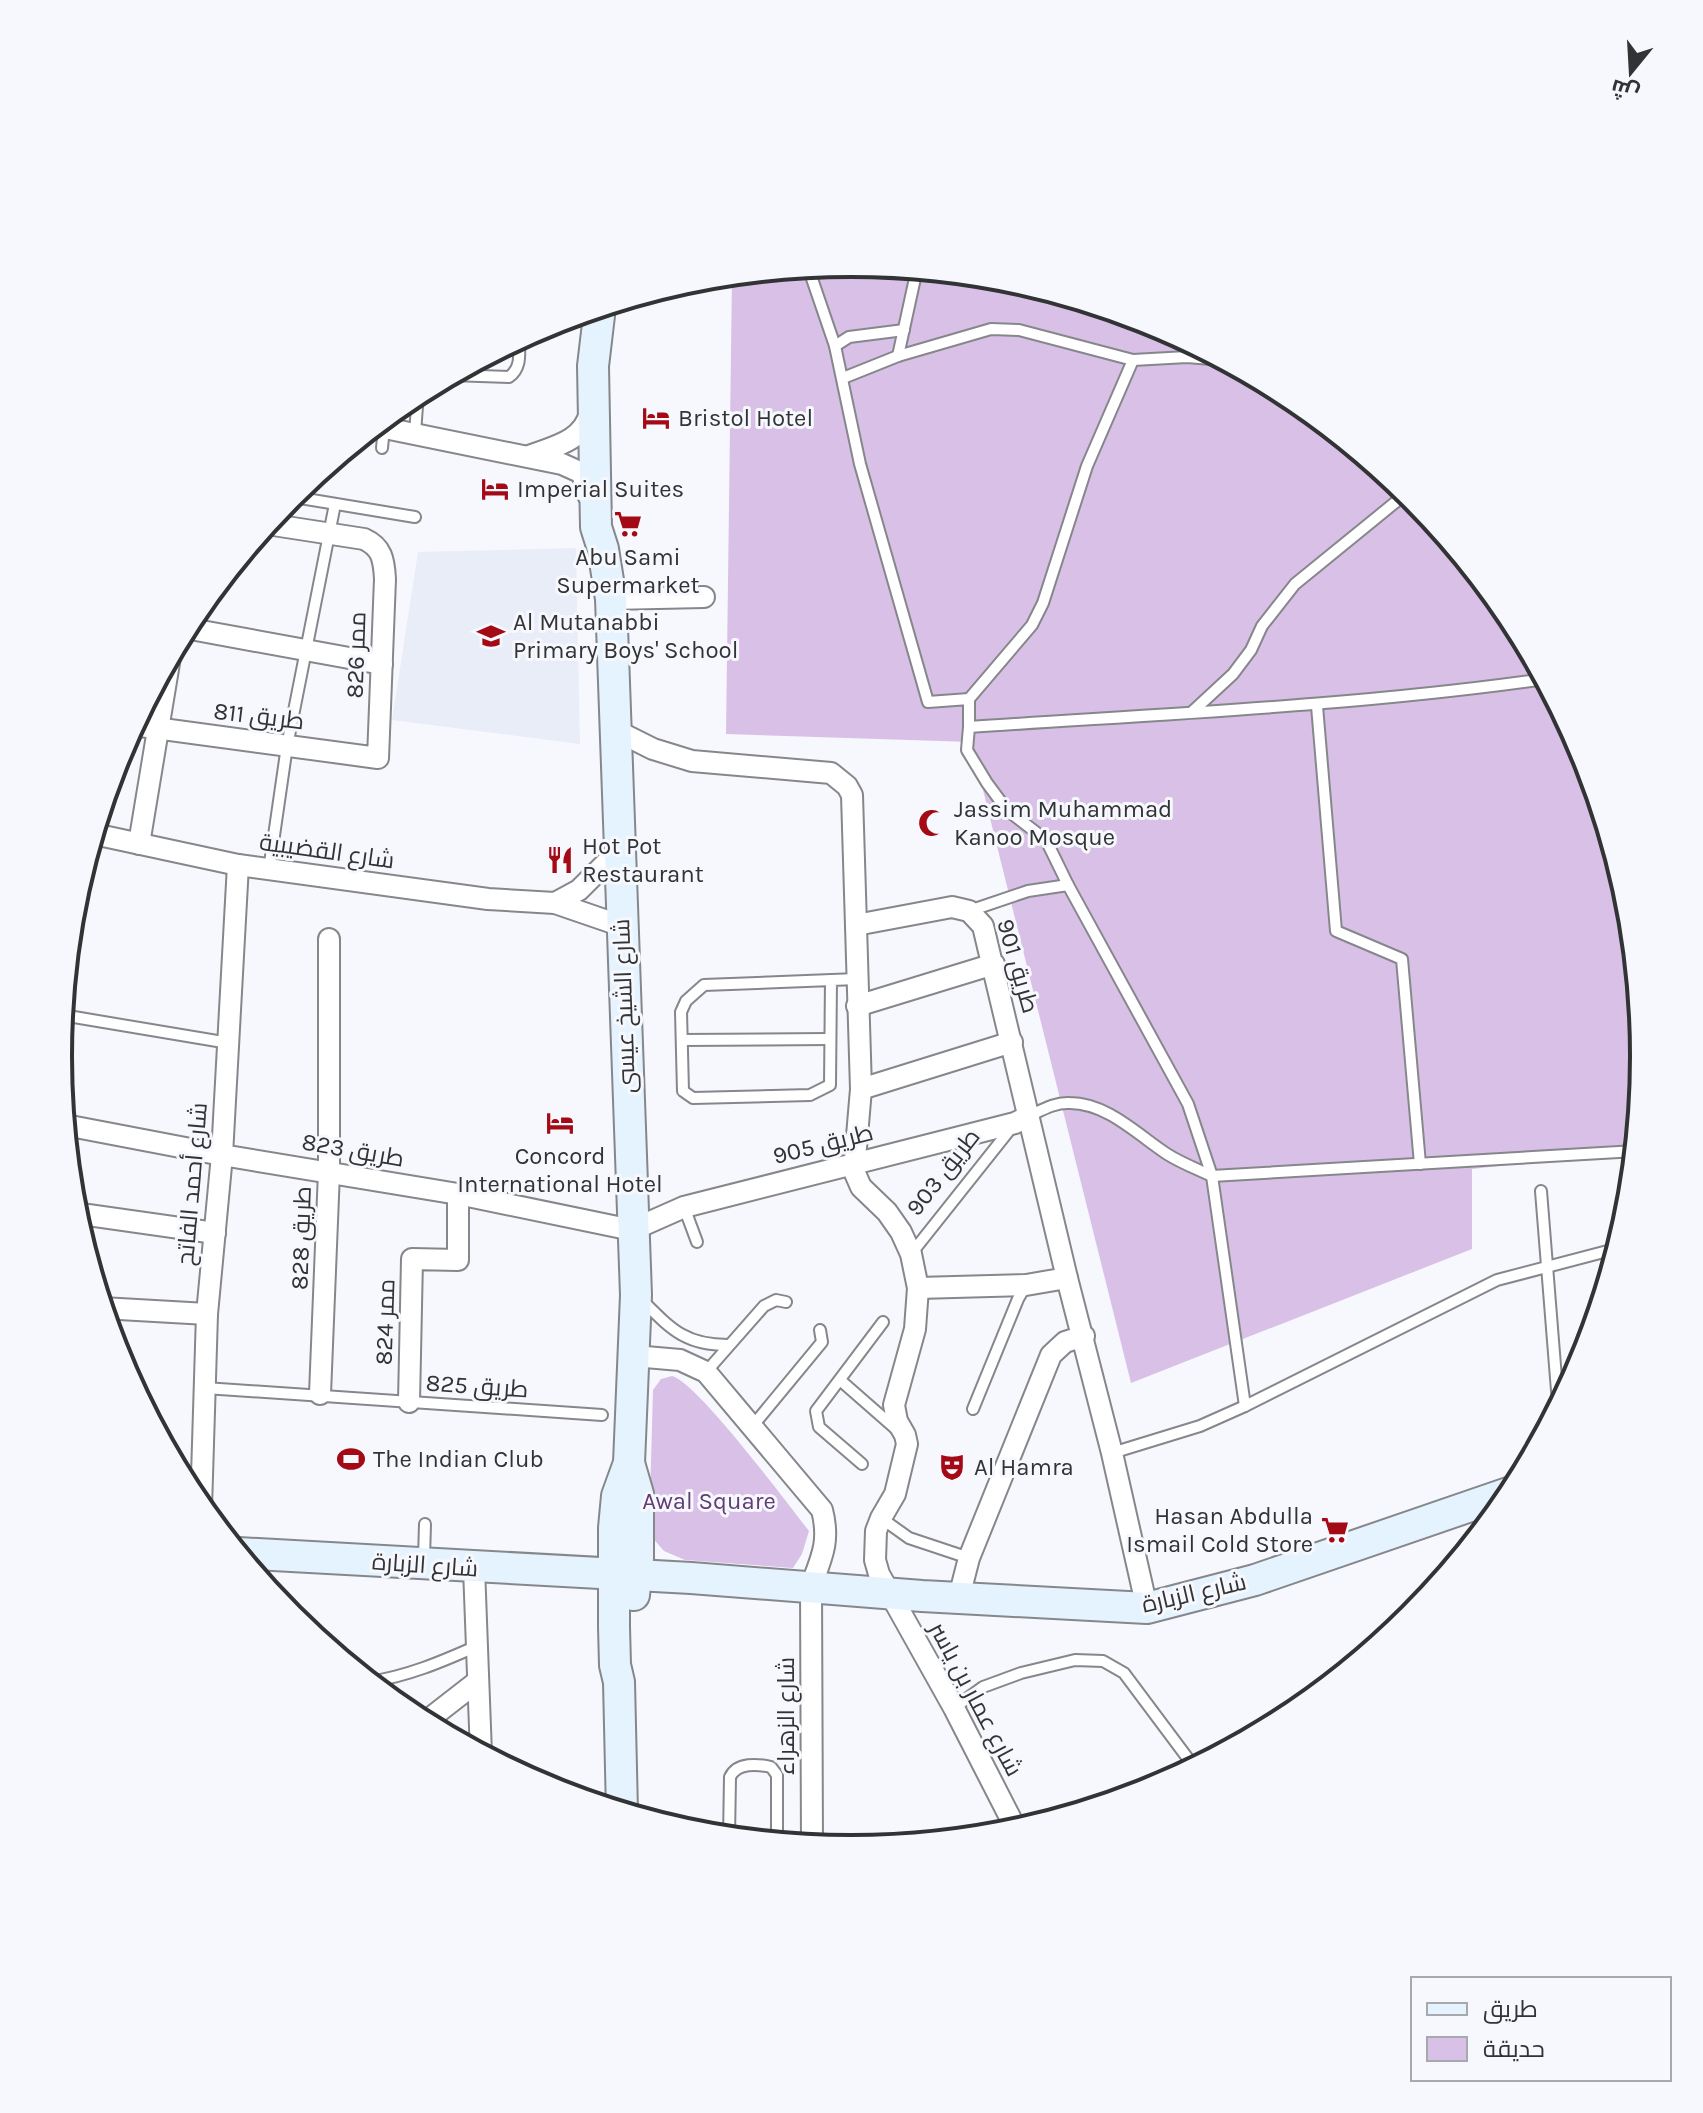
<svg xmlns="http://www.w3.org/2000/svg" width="1703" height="2113" font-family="Karla,Cairo,sans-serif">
	<rect width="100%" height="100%" fill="#f6f8fd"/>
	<path fill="#e8edf8" d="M576 548 580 744 392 720 418 552Z"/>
	<g fill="#d9c0e7">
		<path d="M852 263 1007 278 1156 324 1293 397 1413 496 1512 616 1585 753 1630 902 1645 1057 1636 1151 1472 1169V1249L1131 1383 971 742 726 734 732 275Z"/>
		<path d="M672 1376C697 1382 788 1504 809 1531L802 1554 793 1568 685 1560 664 1551 649 1534 653 1390 661 1379Z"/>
	</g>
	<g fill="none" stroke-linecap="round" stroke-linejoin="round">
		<g stroke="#85878b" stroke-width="14">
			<g id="lane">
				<path d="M808 267 835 346 860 464 928 702 969 699V727"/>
				<path d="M1186 340 1187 357"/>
				<path d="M835 346 849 337 904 330"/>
				<path d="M898 356 917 269"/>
				<path d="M451 375 509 377C522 368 519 353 519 339"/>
				<path d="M843 378 898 356 991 329 1019 330 1133 360 1187 357 1223 360"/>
				<path d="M415 433 418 393"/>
				<path d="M382 448 384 427"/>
				<path d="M294 497 415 517"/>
				<path d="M969 699 1032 625 1043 603 1087 466 1133 360"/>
				<path d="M1317 706 1336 931 1402 959 1420 1164"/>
				<path d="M1192 712 1233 674 1251 650 1262 626 1295 584 1408 492"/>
				<path d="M269 870 287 746 335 504"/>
				<path d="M1068 885 1046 840 1007 810 987 783 967 750 969 727C1161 714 1354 706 1545 679"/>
				<path d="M969 911 1028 891 1068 885 1188 1104 1212 1176 1245 1406"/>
				<path d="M831 980 830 1085 810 1095 693 1098 683 1091 681 1012 686 1001 704 985 857 979"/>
				<path d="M62 1015 229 1043"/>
				<path d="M682 1040 830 1039"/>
				<path d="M1029 1116C1042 1110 1055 1102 1070 1103 1107 1103 1138 1135 1167 1154 1181 1163 1197 1169 1212 1176L1636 1151"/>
				<path d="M1541 1191 1558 1403"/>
				<path d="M684 1207 697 1242"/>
				<path d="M911 1254 1012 1127"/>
				<path d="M642 1300C671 1329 685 1345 728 1345"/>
				<path d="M706 1372 764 1306 776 1300 786 1302"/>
				<path d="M840 1380 896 1429"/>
				<path d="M205 1388 602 1415"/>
				<path d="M973 1409 1018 1299 1026 1285"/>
				<path d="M751 1428 822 1342 820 1330"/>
				<path d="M1112 1453 1200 1426 1245 1406 1497 1280 1619 1248"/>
				<path d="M862 1464 819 1427 816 1411 883 1322"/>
				<path d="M881 1518 909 1538 969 1558"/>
				<path d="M424 1558 425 1524"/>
				<path d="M369 1682C408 1676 441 1662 477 1646"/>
				<path d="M954 1708 983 1687 1021 1673 1075 1660 1103 1661 1124 1673 1195 1768"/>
				<path d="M729 1838 730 1777C737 1762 758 1764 771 1767L777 1775V1843"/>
			</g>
		</g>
		<g stroke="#85878b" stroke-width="24">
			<g id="street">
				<path d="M375 426 562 464 582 473 588 495"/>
				<path d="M529 456C553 447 584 441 590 412"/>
				<path d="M611 599 704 597"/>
				<path d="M185 628 382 664"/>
				<path d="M133 725 378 758 385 579C384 560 382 547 364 539L267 524"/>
				<path d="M617 731 653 749 692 761 831 773 847 786 852 795 861 1089 854 1171 861 1187 887 1212 901 1232 911 1254 918 1288 915 1329 894 1405 897 1421 905 1435 907 1444 895 1494 881 1518 876 1531 875 1560 879 1574 954 1708 1017 1831"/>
				<path d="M94 834 238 865 488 899 555 903 622 926"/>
				<path d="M139 844 170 657"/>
				<path d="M555 903 579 890 619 850"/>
				<path d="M856 925 952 907 969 911 983 926 1067 1278 1112 1453 1147 1608"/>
				<path d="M857 1006 994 964"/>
				<path d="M861 1089 1012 1042"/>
				<path d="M65 1125 222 1155 458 1194 632 1230 684 1207 1015 1123 1029 1116"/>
				<path d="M74 1213 215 1233"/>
				<path d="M918 1288 1026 1285 1067 1278"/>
				<path d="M102 1308 207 1314"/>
				<path d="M634 1356 680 1360 706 1372 822 1510C830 1541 822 1557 811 1586L812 1846"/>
				<path d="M320 1394 329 1172V939"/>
				<path d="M409 1402 412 1259 458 1260V1194"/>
				<path d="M201 1508 207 1314 222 1155 238 865"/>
				<path d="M474 1568 481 1754"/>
				<path d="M959 1597 969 1558 1051 1355 1065 1342 1084 1336"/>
				<path d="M424 1723 478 1681"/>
			</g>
		</g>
		<g stroke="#85878b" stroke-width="34">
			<g id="secondary">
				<path d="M600 307 593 366 596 527 603 549 611 599 636 1295 629 1463 617 1496 614 1528V1627L615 1665 619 1682 622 1812"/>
				<path d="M629 1463 638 1494V1558L634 1595"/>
				<path d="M238 1553 691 1578 922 1596 1147 1608 1255 1580 1514 1491"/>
			</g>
		</g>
		<use href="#lane" stroke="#fff" stroke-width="10"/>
		<use href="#street" stroke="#fff" stroke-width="20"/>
		<use href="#secondary" stroke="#e5f3fe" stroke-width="30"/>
	</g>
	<defs>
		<g id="hotel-bare" transform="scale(2.16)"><path d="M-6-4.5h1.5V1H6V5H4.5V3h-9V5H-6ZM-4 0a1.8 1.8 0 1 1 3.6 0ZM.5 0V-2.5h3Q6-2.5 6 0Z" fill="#a30a15" stroke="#f6f8fd" stroke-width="2.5" paint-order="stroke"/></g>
		<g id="supermarket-bare" transform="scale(2.16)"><path d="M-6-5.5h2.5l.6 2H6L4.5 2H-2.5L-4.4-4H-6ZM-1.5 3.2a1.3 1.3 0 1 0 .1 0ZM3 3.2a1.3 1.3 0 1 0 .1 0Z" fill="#a30a15" stroke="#f6f8fd" stroke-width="2.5" paint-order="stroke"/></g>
		<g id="school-bare" transform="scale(2.16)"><path d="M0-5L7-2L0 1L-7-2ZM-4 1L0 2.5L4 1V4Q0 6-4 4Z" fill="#a30a15" stroke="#f6f8fd" stroke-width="2.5" paint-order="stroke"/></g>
		<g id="mosque-bare" transform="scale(2.16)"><path d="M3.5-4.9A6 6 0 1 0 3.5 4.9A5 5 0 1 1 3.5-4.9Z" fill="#a30a15" stroke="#f6f8fd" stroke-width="2.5" paint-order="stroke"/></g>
		<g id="restaurant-bare" transform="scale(2.16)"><path d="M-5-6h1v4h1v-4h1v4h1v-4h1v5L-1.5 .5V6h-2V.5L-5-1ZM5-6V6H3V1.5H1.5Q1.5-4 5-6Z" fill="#a30a15" stroke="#f6f8fd" stroke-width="2.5" paint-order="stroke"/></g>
		<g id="stadium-bare" transform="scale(2.16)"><path d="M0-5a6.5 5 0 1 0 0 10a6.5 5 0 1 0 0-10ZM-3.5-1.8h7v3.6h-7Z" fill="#a30a15" stroke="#f6f8fd" stroke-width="2.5" paint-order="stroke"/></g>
		<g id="theatre-bare" transform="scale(2.16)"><path d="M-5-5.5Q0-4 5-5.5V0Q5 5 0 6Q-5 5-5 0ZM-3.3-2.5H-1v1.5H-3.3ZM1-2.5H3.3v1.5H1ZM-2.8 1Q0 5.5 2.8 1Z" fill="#a30a15" stroke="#f6f8fd" stroke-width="2.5" paint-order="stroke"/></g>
	</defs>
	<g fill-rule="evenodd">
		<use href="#hotel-bare" x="656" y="418"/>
		<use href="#hotel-bare" x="495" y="489"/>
		<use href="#supermarket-bare" x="628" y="524"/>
		<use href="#school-bare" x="491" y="636"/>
		<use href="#mosque-bare" x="932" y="823"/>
		<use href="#restaurant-bare" x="560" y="860"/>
		<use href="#hotel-bare" x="560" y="1123"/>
		<use href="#stadium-bare" x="351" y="1459"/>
		<use href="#theatre-bare" x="952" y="1467"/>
		<use href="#supermarket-bare" x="1335" y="1530"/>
	</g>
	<g text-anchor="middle" stroke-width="6" stroke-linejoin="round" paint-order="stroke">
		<g font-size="24" fill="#323335" stroke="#f6f8fd" text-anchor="start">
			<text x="678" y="426">Bristol Hotel</text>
			<text x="517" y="497">Imperial Suites</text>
			<text x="628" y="565" text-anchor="middle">Abu Sami<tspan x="628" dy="28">Supermarket</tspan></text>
			<text x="513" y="630">Al Mutanabbi<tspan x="513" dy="28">Primary Boys' School</tspan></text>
			<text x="954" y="817">Jassim Muhammad<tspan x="954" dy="28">Kanoo Mosque</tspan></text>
			<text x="582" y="854">Hot Pot<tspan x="582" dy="28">Restaurant</tspan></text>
			<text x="560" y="1164" text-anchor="middle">Concord<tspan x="560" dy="28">International Hotel</tspan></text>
			<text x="373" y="1467">The Indian Club</text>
			<text x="974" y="1475">Al Hamra</text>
			<text x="1313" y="1524" text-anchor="end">Hasan Abdulla<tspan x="1313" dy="28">Ismail Cold Store</tspan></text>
		</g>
		<g font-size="24" fill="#323335" stroke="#f6f8fd">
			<text transform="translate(356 655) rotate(-88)" y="8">ممر 826</text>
			<text transform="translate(259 716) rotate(7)" y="8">طريق 811</text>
			<text transform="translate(327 851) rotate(8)" y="8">شارع القضيبية</text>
			<text transform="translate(1018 966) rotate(74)" y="8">طريق 901</text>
			<text transform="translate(624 1006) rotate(-92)" y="8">شارع الشيخ عيسى</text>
			<text transform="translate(823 1144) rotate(-14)" y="8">طريق 905</text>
			<text transform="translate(353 1150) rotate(10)" y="8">طريق 823</text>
			<text transform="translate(943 1172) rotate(-52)" y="8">طريق 903</text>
			<text transform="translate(192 1184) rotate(-85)" y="8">شارع أحمد الفاتح</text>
			<text transform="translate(301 1238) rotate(-88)" y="8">طريق 828</text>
			<text transform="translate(385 1322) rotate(-88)" y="8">ممر 824</text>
			<text transform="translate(477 1386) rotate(4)" y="8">طريق 825</text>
			<text transform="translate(425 1565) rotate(4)" y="8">شارع الزبارة</text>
			<text transform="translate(1194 1593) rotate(-13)" y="8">شارع الزبارة</text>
			<text transform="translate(976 1699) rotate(62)" y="8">شارع عمار بن ياسر</text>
			<text transform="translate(786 1716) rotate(-90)" y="8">شارع الزهراء</text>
		</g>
		<g font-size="24" fill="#613e72" stroke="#f6f8fd">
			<text x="709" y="1509">Awal Square</text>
		</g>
	</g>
	<path d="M0 0H1703V2113H0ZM72 1056a779 779 0 1 1 1558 0a779 779 0 1 1-1558 0Z" fill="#f6f8fd" fill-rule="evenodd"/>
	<path fill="none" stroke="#323335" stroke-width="4" d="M72 1056a779 779 0 1 1 1558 0a779 779 0 1 1-1558 0Z"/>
	<rect x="1411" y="1977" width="260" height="104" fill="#f6f8fd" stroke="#a8a9ad" stroke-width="2"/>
	<rect x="1427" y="2003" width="40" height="12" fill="#e5f3fe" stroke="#a8a9ad" stroke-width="2"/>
	<text x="1483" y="2017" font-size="24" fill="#323335">طريق</text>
	<rect x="1427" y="2037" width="40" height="24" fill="#d9c0e7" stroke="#a8a9ad" stroke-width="2"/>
	<text x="1483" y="2057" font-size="24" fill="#323335">حديقة</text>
	<g transform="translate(1631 72) rotate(198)" stroke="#f6f8fd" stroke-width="6" paint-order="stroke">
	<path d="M0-6L14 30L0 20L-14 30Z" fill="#323335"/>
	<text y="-12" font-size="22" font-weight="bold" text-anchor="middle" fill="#323335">ش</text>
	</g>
</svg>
